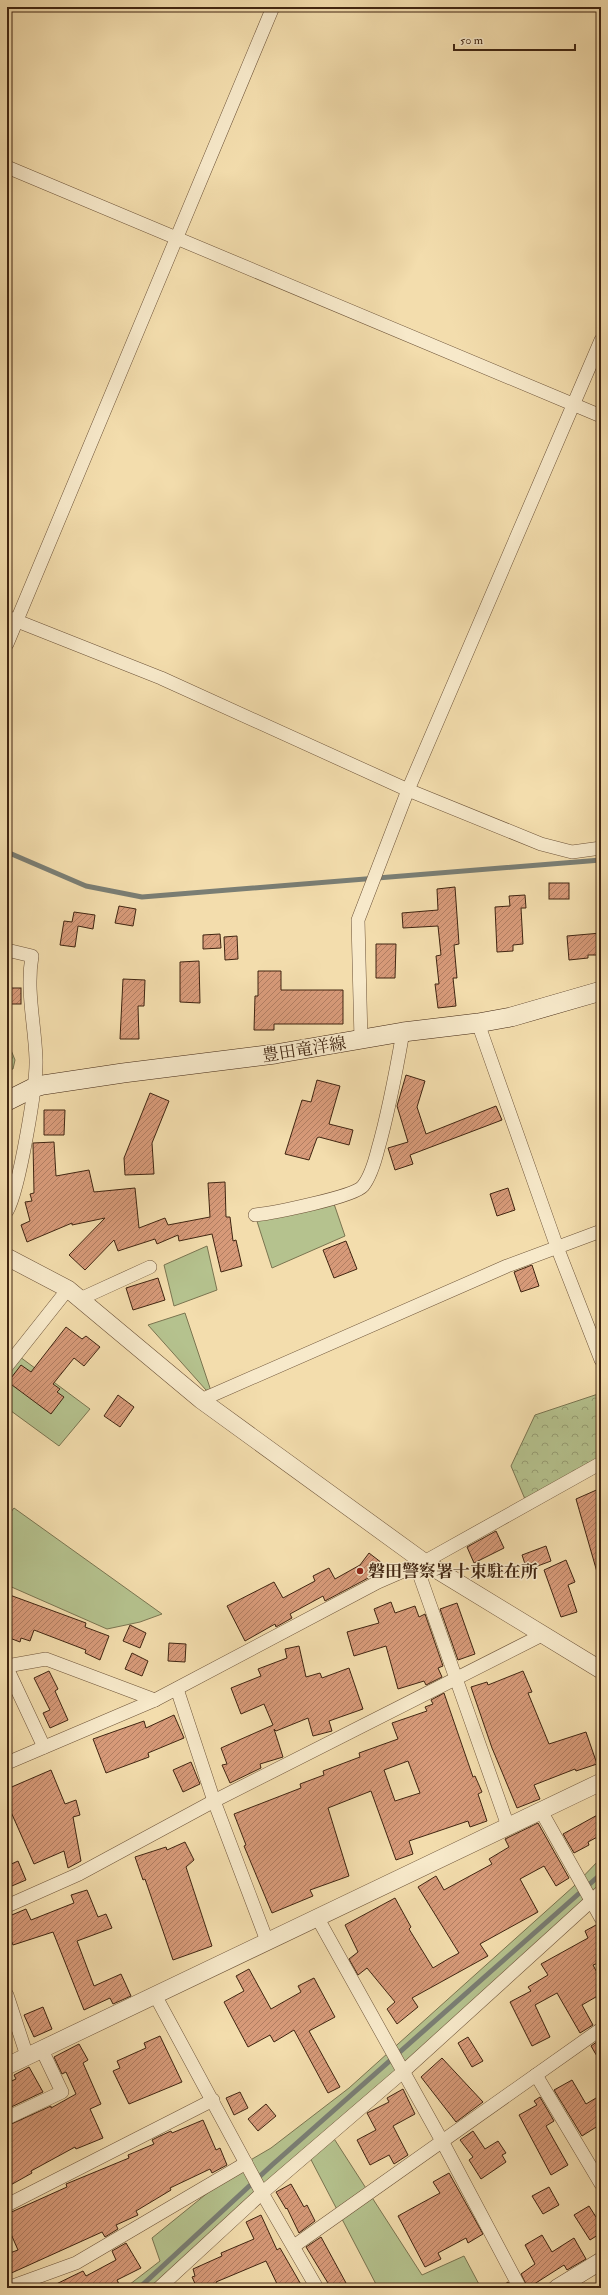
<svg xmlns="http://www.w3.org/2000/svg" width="608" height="2295" font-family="'IM FELL Double Pica','Noto Serif JP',serif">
	<defs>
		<pattern id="forest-crowns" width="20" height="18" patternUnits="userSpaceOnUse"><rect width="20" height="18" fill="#b5c28e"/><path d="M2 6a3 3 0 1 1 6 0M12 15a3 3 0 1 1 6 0" fill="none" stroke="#959d73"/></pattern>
		<pattern id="building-hatch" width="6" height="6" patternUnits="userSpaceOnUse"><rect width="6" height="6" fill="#d79a79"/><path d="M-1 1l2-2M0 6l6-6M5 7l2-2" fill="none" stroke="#b07d62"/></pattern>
	</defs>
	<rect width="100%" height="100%" fill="#f3ddad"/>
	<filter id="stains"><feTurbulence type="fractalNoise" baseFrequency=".005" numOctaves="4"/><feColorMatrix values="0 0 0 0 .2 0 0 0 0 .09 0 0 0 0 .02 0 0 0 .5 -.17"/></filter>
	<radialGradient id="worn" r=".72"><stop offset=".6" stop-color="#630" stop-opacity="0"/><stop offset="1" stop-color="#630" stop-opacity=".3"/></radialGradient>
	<g fill="#b5c28e" stroke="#7a7450">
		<path d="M332 1198 345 1236 272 1268 255 1215Z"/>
		<path d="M207 1246 217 1290 174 1306 164 1265Z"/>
		<path d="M185 1313 211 1391 206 1390 148 1325Z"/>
		<path d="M16 1354 90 1409 59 1446 7 1408V1366Z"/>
		<path d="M14 1508 162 1614 140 1622 107 1629 7 1585V1517Z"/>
		<path d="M601 1858V1892L331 2134 422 2275 464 2256 481 2288H378L308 2154 159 2288H125L160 2261 152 2238 242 2165 271 2148 349 2088 574 1886Z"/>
	</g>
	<g fill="url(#forest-crowns)" stroke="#7a7450">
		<path d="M7 1040 15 1060 13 1069 7 1070Z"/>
		<path d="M601 1393V1462L527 1504 511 1466 535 1415Z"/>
	</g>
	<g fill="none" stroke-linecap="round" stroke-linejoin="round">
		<g stroke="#7a7e74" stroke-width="5">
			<path d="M7 852 86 886 142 897 601 860"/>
			<path d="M139 2288 272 2165 601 1874"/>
		</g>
	</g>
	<g fill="url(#building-hatch)" stroke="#402511" fill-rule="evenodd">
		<rect x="549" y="883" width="20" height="16"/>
		<path d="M455 887 459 944 454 945 457 978H453L456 1006 438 1008 435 984H439L436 956 441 955 438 926 403 928 402 913 438 910 437 889Z"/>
		<path d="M525 895 526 908H521L523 944 513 945V951L497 952 495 907 510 906 509 896Z"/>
		<path d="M119 906 136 909 133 926 115 923Z"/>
		<path d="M74 912 95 915 93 929 78 926 75 947 60 945 64 921 72 922Z"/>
		<path d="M601 933V955H588V958L569 960 567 936Z"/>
		<path d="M220 934 221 948 203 949V935Z"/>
		<path d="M237 936 238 959 225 960 224 937Z"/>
		<path d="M376 944H396L395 978H376Z"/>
		<path d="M199 961 200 1003 180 1002V962Z"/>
		<path d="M258 971H281V990H343V1024H274V1030H254L255 996H258Z"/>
		<path d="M123 979 145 980 144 1006H138L139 1039H120Z"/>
		<rect x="7" y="988" width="14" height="16"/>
		<path d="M406 1075 425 1081 417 1107 426 1134 496 1106 502 1120 410 1155 413 1164 395 1170 388 1148 408 1142 397 1106Z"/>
		<path d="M317 1080 340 1086 329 1124 353 1130 349 1145 319 1137 317 1138 309 1160 285 1154 302 1100 311 1102Z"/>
		<path d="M150 1093 169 1101 152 1143 154 1174 125 1175 124 1158Z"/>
		<path d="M44 1110H65L64 1135H44Z"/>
		<path d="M54 1142 56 1176 89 1170 94 1192 135 1188 139 1228 165 1218 168 1225 210 1217 208 1183 225 1182 226 1217H230L233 1241 236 1240 242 1266 221 1272 212 1234 179 1241 178 1235 157 1244 155 1239 118 1251 114 1240 85 1270 69 1255 105 1218 72 1225V1223L27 1242 21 1225 30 1221 25 1202 32 1201 30 1194 34 1193 33 1143Z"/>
		<path d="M508 1188 515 1210 497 1216 490 1194Z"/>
		<path d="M346 1241 357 1269 334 1278 323 1250Z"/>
		<path d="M532 1265 539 1286 521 1292 514 1272Z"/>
		<path d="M158 1278 165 1300 133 1310 126 1288Z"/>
		<path d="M66 1327 82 1339 86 1336 100 1347 84 1366 74 1358 53 1384 60 1389 57 1392 64 1397 51 1414 8 1382 21 1365 31 1372Z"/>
		<path d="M118 1395 134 1407 120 1427 104 1416Z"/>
		<path d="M601 1488V1572H597L576 1499Z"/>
		<path d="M496 1531 504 1548 474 1563 467 1547Z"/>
		<path d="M546 1546 551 1561 527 1570 522 1555Z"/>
		<path d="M369 1553 382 1563 372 1576 325 1601 323 1596 290 1614 292 1618 276 1627 275 1624 245 1641 227 1606 274 1582 283 1598 315 1581 313 1576 329 1568 335 1579 360 1565Z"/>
		<path d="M566 1560 575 1582 568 1585 577 1612 561 1617 544 1570Z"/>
		<path d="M7 1594 86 1623 85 1627 109 1636 100 1660 85 1653 86 1650 34 1630 30 1641 21 1638 20 1642 7 1637Z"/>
		<path d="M391 1602 395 1613 415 1606 419 1617 425 1614 443 1666 438 1668 442 1677 426 1685 424 1681 398 1689 386 1646 354 1656 347 1632 379 1623 374 1609Z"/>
		<path d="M457 1603 475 1654 458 1660 440 1609Z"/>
		<path d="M130 1625 146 1633 140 1648 123 1641Z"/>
		<path d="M169 1643 186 1644 185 1662 168 1661Z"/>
		<path d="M299 1646 306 1677 320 1673 322 1678 349 1668 363 1709 329 1721 332 1731 313 1736 308 1718 276 1731 274 1729 283 1757 260 1764 261 1768 230 1783 222 1765 227 1764 221 1748 273 1725 264 1704 241 1714 231 1688 261 1676 258 1669 287 1658 285 1649Z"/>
		<path d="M132 1653 148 1661 142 1676 125 1669Z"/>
		<path d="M49 1671 58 1689 55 1691 68 1720 50 1728 43 1713 50 1710 34 1678Z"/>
		<path d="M523 1671 532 1692 528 1693 549 1744 586 1732 597 1764 576 1771 575 1769 534 1785 540 1799 517 1808 492 1748 471 1687 487 1682 488 1685Z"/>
		<path d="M444 1693 473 1777 475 1776 482 1792 478 1794 487 1821 470 1827 468 1821 409 1841 413 1854 396 1860 371 1791 328 1808 349 1876 310 1890 313 1896 272 1913 244 1846 246 1845 234 1814 301 1788 300 1784 324 1775 323 1771 360 1757 359 1753 398 1739 392 1723 427 1711 425 1707 433 1704 431 1700ZM408 1761 420 1793 395 1801 384 1770Z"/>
		<path d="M174 1715 184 1738 148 1753 149 1757 106 1773 93 1739 144 1721 146 1728Z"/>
		<path d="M191 1762 200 1784 183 1792 173 1770Z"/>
		<path d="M51 1770 65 1804 76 1800 80 1815 73 1817 81 1861 68 1868 64 1851 34 1864 7 1803V1789Z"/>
		<path d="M601 1813V1835L588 1842 589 1845 574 1853 563 1834Z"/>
		<path d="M538 1823 569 1878 556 1886 544 1866 520 1879 538 1912 480 1944 488 1956 412 1998 418 2007 397 2024 387 2009 395 2002 367 1968 358 1975 349 1959 358 1952 345 1925 395 1898 411 1927 409 1929 433 1968 448 1959 459 1953 418 1887 436 1876 444 1890 492 1864 489 1859 509 1847 505 1839Z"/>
		<path d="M185 1842 194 1860 186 1867 212 1946 173 1960 145 1879 143 1880 135 1857 166 1847 167 1850Z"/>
		<path d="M18 1861 26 1880 7 1888V1866Z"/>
		<path d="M87 1890 98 1917 106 1914 112 1928 77 1941 94 1986 121 1974 131 1996 113 2004 110 1998 84 2010 53 1932 13 1945 7 1930V1917L26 1909 31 1920 74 1903 71 1895Z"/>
		<path d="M596 1925 601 1930V1962L593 1965 601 1980V1994L582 2005 593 2025 580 2033 557 1993 535 2005 550 2037 532 2046 510 2002 531 1991 528 1987 548 1975 541 1964 588 1938 585 1931Z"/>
		<path d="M249 1969 271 2009 301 1992 298 1986 314 1978 335 2017 309 2031 340 2087 328 2093 294 2030 274 2042 270 2035 248 2047 224 2002 244 1991 236 1976Z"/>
		<path d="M43 2007 52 2029 34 2037 24 2015Z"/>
		<path d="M160 2036 182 2082 129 2104 113 2071 120 2068 117 2061 146 2048 144 2043Z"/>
		<path d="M468 2037 483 2061 472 2067 458 2043Z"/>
		<path d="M601 2039V2063L591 2046Z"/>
		<path d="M79 2044 88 2060 83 2063 101 2104 90 2109 103 2138 76 2149 75 2147 31 2171 32 2173 7 2187V2126L51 2106V2108L76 2094 66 2072 62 2074 54 2057Z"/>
		<path d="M442 2058 483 2102 456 2122 421 2077Z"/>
		<path d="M29 2067 43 2092 7 2109V2083L16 2079 14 2075Z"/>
		<path d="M572 2080 586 2104 601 2095V2124L582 2136 554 2090Z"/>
		<path d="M403 2089 415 2114 393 2126 408 2155 394 2164 389 2155 370 2165 357 2140 376 2130 367 2113 389 2102 387 2098Z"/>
		<path d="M240 2092 248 2108 234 2115 226 2098Z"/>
		<path d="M540 2097 554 2121 546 2126 568 2165 551 2175 519 2115 537 2105 534 2101Z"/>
		<path d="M266 2104 276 2116 258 2131 248 2119Z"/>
		<path d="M203 2120 216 2150 220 2148 227 2165 212 2173 210 2169 170 2188 171 2190 136 2211 138 2215 116 2225 118 2229 105 2237 102 2232 7 2275V2254L18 2250 7 2225V2214L67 2187 66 2184 129 2158 128 2155 154 2144 152 2140 160 2136 171 2131 172 2133Z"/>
		<path d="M473 2131 485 2149 498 2141 506 2153 502 2155 506 2162 481 2179 469 2160 473 2157 460 2140Z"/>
		<path d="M449 2173 483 2234 468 2243 466 2238 438 2253 441 2259 425 2267 398 2216 440 2193 433 2182Z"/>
		<path d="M291 2184 304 2207 307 2205 315 2221 299 2233 287 2208 286 2209 276 2192Z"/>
		<path d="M549 2187 559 2205 543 2214 532 2196Z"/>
		<path d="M589 2206 601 2225V2233L590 2240 574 2215Z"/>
		<path d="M261 2215 277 2250 280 2248 303 2288H279L266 2261 216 2282 219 2288H197L192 2277 195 2276 193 2269 222 2256 221 2253 254 2239 246 2222Z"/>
		<path d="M542 2235 552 2252 574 2238 586 2259 567 2270 564 2265 528 2288 521 2274 535 2264 525 2245Z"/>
		<path d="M321 2237 346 2283 339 2288H331L306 2247Z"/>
		<path d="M126 2243 141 2268 117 2280 121 2288H48L83 2271 86 2276 116 2260 112 2251Z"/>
		<path d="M508 2282 511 2288H499Z"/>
	</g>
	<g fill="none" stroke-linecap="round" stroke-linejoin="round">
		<g stroke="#6d5338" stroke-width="14">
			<g id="minor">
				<path d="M7 167 601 416"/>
				<path d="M7 617 161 678 408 790 541 844 572 852 601 848"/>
				<path d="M7 644 273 7"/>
				<path d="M7 950 32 956C26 991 35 1025 36 1059 37 1085 19 1190 7 1211"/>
				<path d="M478 1023 557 1247 601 1360"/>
				<path d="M361 1040 358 920 408 790 601 340"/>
				<path d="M255 1215C273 1213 354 1197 363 1186 371 1176 375 1161 378 1149 389 1111 396 1072 403 1032"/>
				<path d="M80 1299 150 1267"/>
				<path d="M7 1366 68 1289"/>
				<path d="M201 1400 507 1266 601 1231"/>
				<path d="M416 1565 508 1826"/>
				<path d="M7 1666 46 1659 155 1700"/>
				<path d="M7 1668 44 1747"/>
				<path d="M177 1689 214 1801 267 1941"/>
				<path d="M7 1763 155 1700 378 1582 424 1562 601 1463"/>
				<path d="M541 1811 601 1918"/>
				<path d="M7 1906 79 1874 214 1801 542 1635"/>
				<path d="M317 1917 442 2141 520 2288"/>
				<path d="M7 1995 27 2056"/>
				<path d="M155 1995 262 2193 317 2288"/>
				<path d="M536 2075 601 2184"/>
				<path d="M7 2118 62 2092 42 2050"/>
				<path d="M7 2205 213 2100"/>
				<path d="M294 2246 601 2029"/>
				<path d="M7 2288 76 2263 246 2163"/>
				<path d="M159 2288 262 2193 404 2071 601 1892"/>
			</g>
		</g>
		<g stroke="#6d5338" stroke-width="18">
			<g id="tertiary">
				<path d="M7 1257 68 1289 201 1400 424 1562 601 1670"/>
				<path d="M7 2066 601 1782"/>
				<path d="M557 2288 601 2261"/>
			</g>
		</g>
		<g stroke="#402511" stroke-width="20">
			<path id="secondary" d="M7 1101 33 1088 43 1085 123 1073 275 1054 403 1032 478 1023 511 1017 601 991"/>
		</g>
		<use href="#minor" stroke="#f7e9ca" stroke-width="13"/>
		<use href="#tertiary" stroke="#f7e9ca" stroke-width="17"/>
		<use href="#secondary" stroke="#f7e9ca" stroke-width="19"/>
	</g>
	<circle fill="#8f2418" stroke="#f7e9ca" stroke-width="1.5" cx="360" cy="1571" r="4"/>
	<g text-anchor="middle" stroke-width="3" stroke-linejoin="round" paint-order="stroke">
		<g font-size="17" fill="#402511" stroke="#f7e9ca">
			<text transform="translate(304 1049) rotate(-9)" y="6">豊田竜洋線</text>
		</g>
		<g font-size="17" font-weight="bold" fill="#402511" stroke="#f7e9ca" text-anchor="start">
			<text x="368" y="1577">磐田警察署十束駐在所</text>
		</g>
	</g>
	<rect width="608" height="2295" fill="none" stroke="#f3ddad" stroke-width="24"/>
	<rect x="8" y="8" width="592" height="2279" fill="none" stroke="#402511" stroke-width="2"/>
	<rect x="12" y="12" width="584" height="2271" fill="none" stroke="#402511"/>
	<path d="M454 44v6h121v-6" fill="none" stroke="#402511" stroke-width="2"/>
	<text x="460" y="44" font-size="12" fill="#402511" stroke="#f7e9ca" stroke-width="3" paint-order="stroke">50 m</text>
	<rect width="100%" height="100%" filter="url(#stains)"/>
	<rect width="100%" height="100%" fill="url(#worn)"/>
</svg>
